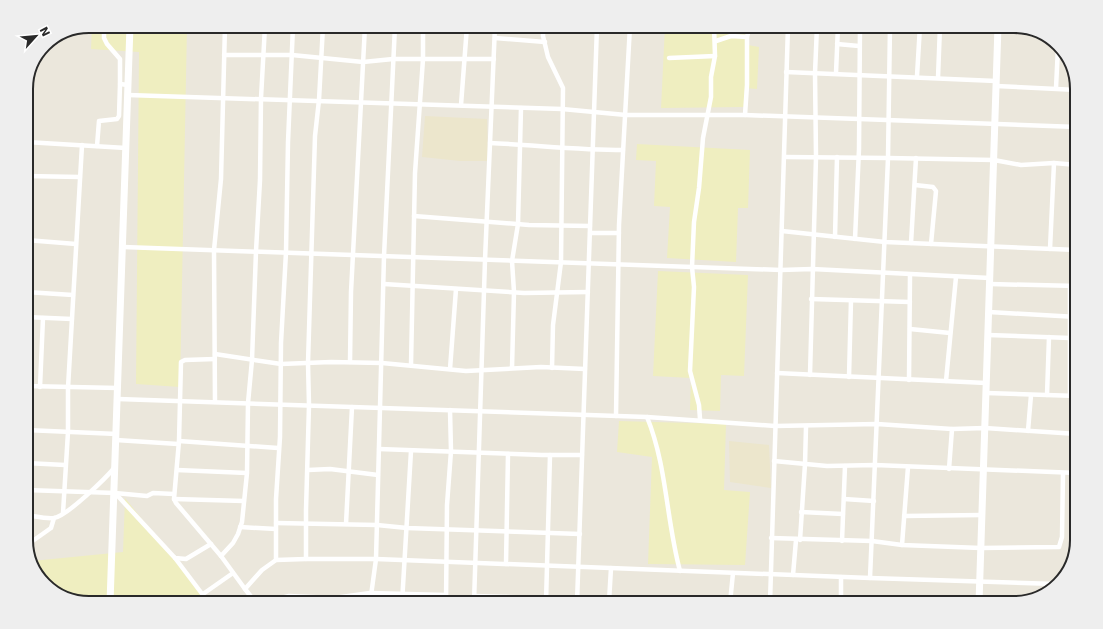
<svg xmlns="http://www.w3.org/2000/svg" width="1103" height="629" font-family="'DejaVu Sans',sans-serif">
	<rect width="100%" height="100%" fill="#ebe7dc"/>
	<g fill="#ece6cc">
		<path d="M425 116 487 119 488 161H460L422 157Z"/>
		<path d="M729 441 769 445 771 488 730 482Z"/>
	</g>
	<g fill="#efeec0">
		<path d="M92 26H187L180 387 136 384 139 52 91 49Z"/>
		<path d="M665 26H748V45L759 47 757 89 745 88 744 107 661 108Z"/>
		<path d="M637 144 750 150 748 208H738L736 262 667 258 670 207 654 206 656 161 636 160Z"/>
		<path d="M658 271 748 275 744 376 721 375 720 411 690 410 691 378 653 376Z"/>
		<path d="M619 421 726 424 724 490 750 492 745 565 648 564 652 457 617 452Z"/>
		<path d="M125 498 210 603C178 603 80 609 57 594 45 586 36 574 32 561L123 552Z"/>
	</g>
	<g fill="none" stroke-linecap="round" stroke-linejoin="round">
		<g stroke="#fff" stroke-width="4.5">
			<path d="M104 26V38L107 44 120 59V84L128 85"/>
			<path d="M543 26V36L548 57 563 88 561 262 553 325 552 368"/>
			<path d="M747 37 750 26"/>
			<path d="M495 38 545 42"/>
			<path d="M716 41 731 36 747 37V85L745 115"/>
			<path d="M837 44 859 46"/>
			<path d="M224 55H292L363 62 393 59H494"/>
			<path d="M669 58 715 56"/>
			<path d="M786 72 996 81"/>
			<path d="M836 73 838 26"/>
			<path d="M917 76 920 26"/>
			<path d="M938 78 940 26"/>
			<path d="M996 86 1077 90"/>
			<path d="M26 87V85"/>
			<path d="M1056 88 1058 47"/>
			<path d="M128 95 562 109 626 115H745L1077 127"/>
			<path d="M461 105 467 26"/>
			<path d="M26 142 126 148"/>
			<path d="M490 143C535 145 579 150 623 150"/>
			<path d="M97 146 99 121 117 119 119 116 120 84"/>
			<path d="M785 157 888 158 994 160 1021 165 1054 163 1077 165"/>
			<path d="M26 176 80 177"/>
			<path d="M915 185 933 187 936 191 931 244"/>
			<path d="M414 216 529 225 590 226"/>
			<path d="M782 231 885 242 1077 250"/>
			<path d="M590 233H619"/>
			<path d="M835 237 837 157"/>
			<path d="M855 239 859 149 860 26"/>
			<path d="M26 240 76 244"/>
			<path d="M911 243 916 158"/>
			<path d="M123 247 781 270 812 269 990 278"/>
			<path d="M1050 249 1054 163"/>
			<path d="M384 284 524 293 588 292"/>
			<path d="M990 284 1077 286"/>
			<path d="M1070 286V396"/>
			<path d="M26 292 73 295"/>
			<path d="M811 299 910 302"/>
			<path d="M989 312 1077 317"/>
			<path d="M26 317 72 319"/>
			<path d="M910 329 950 333"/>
			<path d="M988 335 1070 338"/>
			<path d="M215 354 281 364 331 362 382 363 466 371 541 367 585 369"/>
			<path d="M215 359 185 360 181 362 179 441 174 499 176 503 221 556 245 589"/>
			<path d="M350 362 351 292 365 26"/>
			<path d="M411 365 415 173 423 59V26"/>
			<path d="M512 368 514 292 512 261 518 224 521 108"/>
			<path d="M450 369 456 289"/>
			<path d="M777 373 986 383"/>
			<path d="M810 375 816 157 815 73 817 26"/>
			<path d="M849 377 851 300"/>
			<path d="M909 380 910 275"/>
			<path d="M946 381 956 277"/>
			<path d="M26 386 118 388"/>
			<path d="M40 387 43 318"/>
			<path d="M986 393 1077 396"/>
			<path d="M1047 395 1049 337"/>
			<path d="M118 399 647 417 775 426 877 424 952 429 985 428 1077 434"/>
			<path d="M215 402 214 250 221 179 225 26"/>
			<path d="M616 416 619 225 630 26"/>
			<path d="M647 417C667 466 666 519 680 571"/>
			<path d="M700 419 699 405 690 371 694 287 692 267 694 222 699 188 703 138 711 97V77L715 56 714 26"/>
			<path d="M26 430 117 434"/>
			<path d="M1028 431 1031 395"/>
			<path d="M116 440 178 444"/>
			<path d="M179 441 278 448"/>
			<path d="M379 449 542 455H582"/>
			<path d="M774 461 827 466 875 465 1077 473"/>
			<path d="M26 463 65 465"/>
			<path d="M949 469 952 429"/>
			<path d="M177 470 247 473"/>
			<path d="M308 470 330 469 378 475"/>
			<path d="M26 490 115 493 147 496 153 493 174 494"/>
			<path d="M115 493 175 558 186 559 211 544"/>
			<path d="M174 499 244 501"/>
			<path d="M844 499 874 501"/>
			<path d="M801 512 843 514"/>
			<path d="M63 513 68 432V388L82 145"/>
			<path d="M26 515C34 516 46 519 54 518 67 516 106 478 115 467"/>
			<path d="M904 516 982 515"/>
			<path d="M276 523 377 525 407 528 580 534"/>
			<path d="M346 524 352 407"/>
			<path d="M240 527 276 529"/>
			<path d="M771 538 872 541 902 545 981 548 1059 547 1062 537 1063 473"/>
			<path d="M800 540 805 464 806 427"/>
			<path d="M842 541 845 466"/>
			<path d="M27 545 51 528 54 518"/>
			<path d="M902 545 908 467"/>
			<path d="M221 556 233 543 238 534 242 522 247 473 248 403 252 360 256 251 260 180 261 98 265 26"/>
			<path d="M175 558 209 603"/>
			<path d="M306 559V510L309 405 308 363 315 136 319 100 323 26"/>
			<path d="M276 560V499L280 437 281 343 286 252 288 142 293 26"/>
			<path d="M506 564 508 454"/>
			<path d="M793 575 796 540"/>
			<path d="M870 578 888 158 890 26"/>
			<path d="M203 594 233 573"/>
			<path d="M474 596 546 598"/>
			<path d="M578 597C619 601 660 599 702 603"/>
			<path d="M609 602 611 568"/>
			<path d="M256 603 245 589 262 570 276 560 306 559H376L870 578 1056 584"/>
			<path d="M278 603 285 597 289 596 334 598 370 593 446 595"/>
			<path d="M370 603 376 559 384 256 395 26"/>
			<path d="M402 603 411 451"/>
			<path d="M446 603 447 505 451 451 450 410"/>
			<path d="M474 603 485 260 495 26"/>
			<path d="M505 603 506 597"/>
			<path d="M546 603 550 455"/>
			<path d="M577 603 597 26"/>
			<path d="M730 603 733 573"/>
			<path d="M770 603 788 26"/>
			<path d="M841 603V577"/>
		</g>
		<g stroke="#fff" stroke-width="7">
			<path d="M110 603 130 26"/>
			<path d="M979 603 998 26"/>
		</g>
	</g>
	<path d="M0 0H1103V629H0ZM89 33H1014A56 56 0 0 1 1070 89V540A56 56 0 0 1 1014 596H89A56 56 0 0 1 33 540V89A56 56 0 0 1 89 33Z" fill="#eee" fill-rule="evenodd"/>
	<path fill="none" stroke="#292929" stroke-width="2" d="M89 33H1014A56 56 0 0 1 1070 89V540A56 56 0 0 1 1014 596H89A56 56 0 0 1 33 540V89A56 56 0 0 1 89 33Z"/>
	<g transform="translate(36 36) rotate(63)" stroke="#ffffff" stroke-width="3" paint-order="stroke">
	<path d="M0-3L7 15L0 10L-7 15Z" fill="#292929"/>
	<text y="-6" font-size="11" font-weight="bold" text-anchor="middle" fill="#292929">N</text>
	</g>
</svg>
